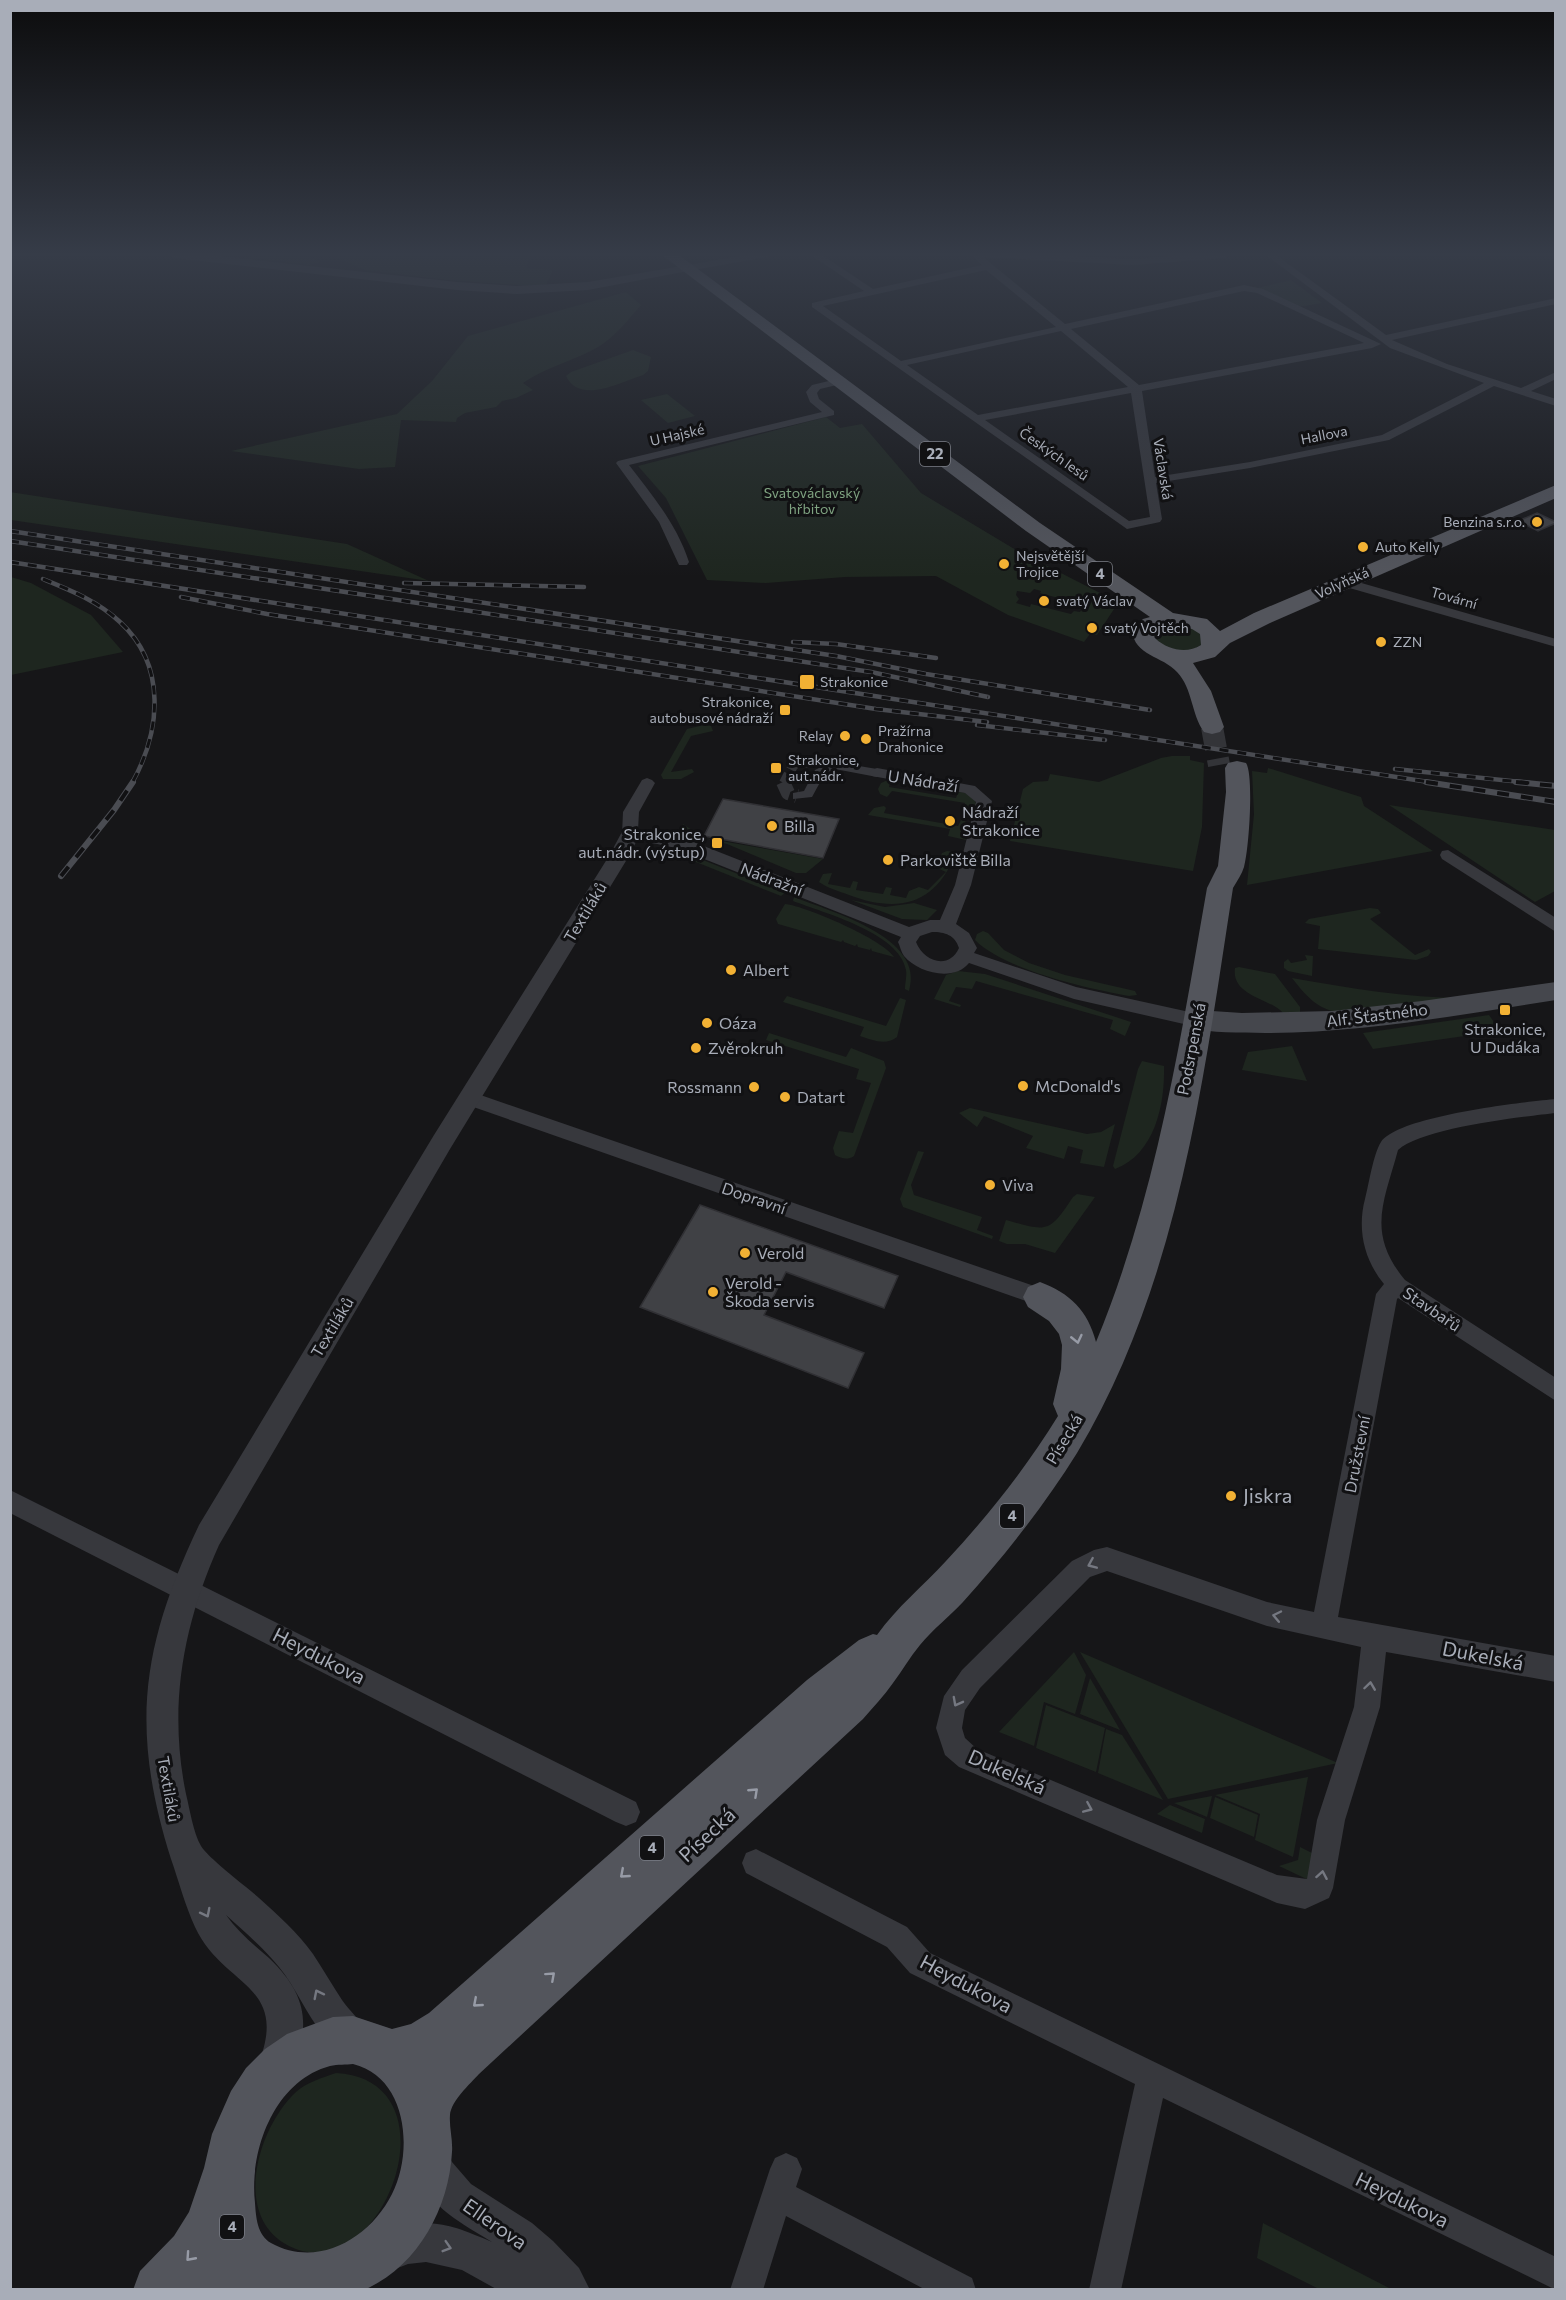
<svg xmlns="http://www.w3.org/2000/svg" width="1566" height="2300" font-family="Commissioner,sans-serif">
	<rect width="100%" height="100%" fill="#161618"/>
	<g fill="#1e261f" fill-rule="evenodd">
		<path d="M231 255H303L321 262 309 265Z"/>
		<path d="M331 255H531L526 268 553 270 545 287 448 280 365 270Z"/>
		<path d="M1291 280 1322 303 1298 307 1258 288Z"/>
		<path d="M626 292 641 305C628 320 616 336 598 347 574 361 546 367 523 383L533 390 516 398 502 401 496 407 465 413 457 418 456 422 401 420 395 467 359 469 231 451 397 414 432 381 468 336Z"/>
		<path d="M633 350 651 357 648 371 643 375C621 382 580 405 566 376L571 372Z"/>
		<path d="M667 394 695 416 668 423 641 400Z"/>
		<path d="M826 417 840 428 862 424 921 493 1016 550 1104 595 1116 606 1097 635 1090 634 1084 642 1008 615 936 576 845 577 766 583 707 580 666 498 638 466ZM1034 589 1041 591 1040 593 1043 594 1078 603 1077 607 1082 609 1080 612 1074 611 1071 614 1031 604 1030 607 1016 603 1019 599 1016 595 1017 591 1030 593Z"/>
		<path d="M10 492 347 544 429 581 11 520Z"/>
		<path d="M11 577 31 583 91 615 123 652 11 675Z"/>
		<path d="M1181 624 1201 632 1205 641C1194 655 1167 653 1155 638L1156 630 1160 627Z"/>
		<path d="M704 725 711 726 713 731 691 736 671 772 692 769 694 772 681 779H663L661 775 687 729Z"/>
		<path d="M1172 756H1190V760L1204 763 1202 827 1193 871 1010 841 1023 789 1033 782 1048 781 1050 774 1099 782 1161 758Z"/>
		<path d="M1268 768 1361 797 1364 806 1433 851 1247 885 1254 814 1252 771 1267 773Z"/>
		<path d="M888 780 890 782 889 787 956 798 958 792C966 792 975 796 976 804L974 809 966 811 964 809 965 803 892 791 887 797 880 794 878 789 881 783Z"/>
		<path d="M1389 805 1555 830V891L1535 902Z"/>
		<path d="M884 806 886 808 884 813 958 826 961 820H964L970 827 966 840 948 836 950 829 868 815 874 808Z"/>
		<path d="M683 824 695 832 705 834 704 838 823 859 806 873H796L727 844 681 832Z"/>
		<path d="M947 851 956 852C937 904 899 914 849 895 839 891 827 888 819 882L823 874 832 873 828 884 850 888 853 881 858 882 856 890 883 894 886 887 892 888 890 895 906 898 909 891 919 887 928 890 946 872 937 868 942 853Z"/>
		<path d="M671 852 693 856 785 893 781 896Z"/>
		<path d="M794 897C831 912 926 937 909 991L905 989C905 983 907 976 906 970 900 933 824 913 793 901Z"/>
		<path d="M851 900 885 907 914 903 937 910 927 920 902 919Z"/>
		<path d="M785 904C806 906 884 940 894 957L872 951 871 948 870 950 858 947 857 944 855 946 844 942 843 940 841 942 778 924 776 919Z"/>
		<path d="M1370 908 1378 909 1381 913 1370 919 1415 955 1429 949 1431 952 1428 956 1416 960 1318 949 1320 926 1305 923 1309 919Z"/>
		<path d="M983 931 988 933 1004 950 1029 963 1065 975 1135 991 1137 995 1129 996C1086 988 1005 970 975 940L977 934Z"/>
		<path d="M1305 955 1313 956 1312 976 1288 971 1284 968V962L1288 959 1291 963 1307 960Z"/>
		<path d="M1239 967 1275 974 1300 1007V1012L1283 1013C1270 998 1231 996 1235 968Z"/>
		<path d="M958 971 985 974 1131 1022 1125 1036 1110 1029 1113 1020 976 981 972 989 956 987 949 1001 961 1005 960 1007 934 999 946 975Z"/>
		<path d="M1292 978C1349 988 1406 998 1464 998L1341 1013C1317 1009 1307 997 1292 978Z"/>
		<path d="M787 996 886 1026 900 998 906 1000 897 1037C885 1046 873 1040 860 1036L864 1027 783 1002Z"/>
		<path d="M1489 1015 1500 1031 1373 1049 1363 1033Z"/>
		<path d="M769 1033 846 1057 851 1048 884 1061 886 1068 854 1156C848 1160 842 1159 835 1155L833 1148 839 1131 853 1133 871 1083 856 1079 859 1069 766 1040Z"/>
		<path d="M1292 1046 1307 1081 1242 1070 1248 1052Z"/>
		<path d="M1142 1061 1164 1066C1165 1104 1155 1154 1115 1169L1113 1166 1138 1069Z"/>
		<path d="M970 1108 1087 1134 1101 1132 1115 1124 1104 1167 1080 1163 1083 1150 1068 1146 1064 1159 1026 1148 1033 1136 984 1116 977 1127 959 1113Z"/>
		<path d="M918 1151 924 1152 911 1185 914 1195 982 1217 977 1230 993 1236 992 1239 903 1207 900 1199Z"/>
		<path d="M1077 1194 1095 1197 1055 1253 1025 1244H1007L999 1241 1006 1220C1048 1232 1049 1233 1073 1197Z"/>
		<path d="M1074 1652 1086 1675 1075 1714 1044 1702 1034 1746 999 1732Z"/>
		<path d="M1080 1652 1338 1763 1168 1799Z"/>
		<path d="M1090 1678 1120 1730 1080 1714Z"/>
		<path d="M1046 1705 1105 1728 1096 1772 1036 1748Z"/>
		<path d="M1106 1729 1122 1735 1163 1800 1098 1773Z"/>
		<path d="M1308 1777 1293 1857 1255 1840 1260 1814 1215 1795Z"/>
		<path d="M1212 1796 1207 1817 1174 1803Z"/>
		<path d="M1215 1797 1258 1815 1254 1837 1210 1818Z"/>
		<path d="M1170 1805 1205 1819 1202 1833 1157 1814Z"/>
		<path d="M1300 1847 1320 1857 1315 1883 1279 1866 1298 1860Z"/>
		<path d="M336 2073C461 2080 382 2293 289 2246 231 2217 258 2127 296 2092 307 2082 322 2078 336 2073Z"/>
		<path d="M1263 2223 1391 2289H1319L1257 2258Z"/>
	</g>
	<g fill="#404145" stroke="#303034" stroke-width="1.5">
		<path d="M1537 513 1556 522V523L1538 531 1518 521Z"/>
		<path d="M723 799 729 800 839 819 823 858 704 836Z"/>
		<path d="M700 1205 898 1276 884 1308 786 1272 764 1315 864 1353 848 1388 640 1307Z"/>
	</g>
	<g fill="none" stroke-linecap="round" stroke-linejoin="round">
		<path stroke="#333438" stroke-width="10" stroke-dasharray="10 5" stroke-linecap="butt" d="M784 783 794 764 811 762"/>
		<path stroke="#333438" stroke-width="14" stroke-dasharray="14 7" stroke-linecap="butt" d="M783 782 788 793 797 796"/>
		<path stroke="#333438" stroke-width="22" stroke-dasharray="22 10" stroke-linecap="butt" d="M1212 727 1219 765"/>
		<path fill="#37383d" fill-rule="evenodd" d="M811 758 877 769 883 773 877 777 835 769 824 775 812 797 793 799V793L804 791 815 770 821 767 807 764V760Z"/>
		<g fill="#37383d" fill-rule="evenodd">
			<path d="M746 255H778L688 271 683 268 688 265Z"/>
			<path d="M811 255H822L873 289 982 265 971 255H1050L1133 259 1185 255H1229L1225 258 1133 265 983 257 1065 324 1244 285 1263 289 1381 344 1372 348 1142 391 1155 477 1250 462 1382 435 1484 383 1390 348 1266 255H1276L1386 335 1556 298V304L1392 340 1447 364 1521 388 1556 372V379L1531 391 1556 399V406L1494 386 1389 440 1250 468 1156 483 1162 519 1160 522 1127 529 812 307V303L864 291ZM986 270 1056 327 901 361 823 306ZM1244 291 1257 293 1364 343 1139 385 1071 329ZM1061 331 1128 387 978 415 907 365ZM1131 393 1150 517 1129 521 985 420Z"/>
			<path d="M837 379 841 380V384L820 389 817 393 819 399 834 411V415L629 465C653 496 677 525 689 562L687 565H679L659 522 616 463 618 461 822 412 810 402 806 392 812 385Z"/>
			<path d="M1344 578 1556 639V647L1339 585 1338 582Z"/>
			<path d="M877 768 975 786 992 801 971 885 956 924 969 933 977 948 974 953 1076 987 1203 1015 1206 1020 1203 1025 1197 1027 1074 999 969 963C954 982 918 973 904 956 901 952 900 946 898 942L901 937 679 849C668 845 627 840 622 834L623 812 642 780 647 778 652 780 655 783 639 812 638 830 659 832 691 841 909 927 930 920H940L955 885 976 802 965 793 872 776 869 773 872 770ZM932 932C945 932 955 935 959 948 949 970 924 962 916 942L920 936Z"/>
			<path d="M1448 850 1556 918V932L1442 859 1440 855 1442 851Z"/>
			<path d="M469 1091 1040 1288 1047 1291 1051 1297 1047 1303 1040 1306 462 1103 460 1098 462 1093Z"/>
			<path d="M1556 1099V1113C1520 1117 1422 1128 1398 1150 1384 1202 1366 1233 1405 1280L1556 1378V1401L1398 1298 1397 1299 1338 1617 1556 1656V1682L1386 1652 1380 1707 1345 1820 1333 1888 1329 1898 1305 1909 1277 1903 959 1767 945 1755 936 1728 944 1696 962 1670 1072 1561 1094 1550 1107 1547 1267 1602 1314 1612 1376 1294 1384 1284C1364 1260 1357 1229 1365 1199 1369 1184 1373 1155 1381 1142 1398 1116 1523 1102 1556 1099ZM1107 1571 1267 1626 1361 1647 1354 1707 1317 1820 1307 1879 1277 1875 977 1749 965 1738 962 1728 965 1710 980 1688 1090 1577Z"/>
			<path d="M10 1490 636 1802 640 1812 636 1822 626 1826 616 1822 10 1513Z"/>
			<path d="M756 1849 907 1927 930 1953 1556 2257V2290L1163 2098 1121 2290H1089L1135 2084 910 1973 887 1947 746 1873 742 1863 746 1853Z"/>
			<path d="M786 2153 797 2158 802 2169 796 2187 972 2278 976 2290H926L786 2216 763 2290H730L770 2169 775 2158Z"/>
		</g>
		<g fill="#37383d" fill-rule="evenodd">
			<path d="M170 255H209L457 282 517 286 588 282 688 265 694 268 688 271 588 290 517 294 457 290 175 258Z"/>
			<path d="M630 828 637 830 640 834 629 856 450 1149 219 1545C183 1625 168 1707 186 1794 190 1810 193 1832 201 1846 208 1858 247 1887 259 1898 278 1915 298 1933 313 1954 323 1969 332 1985 342 2000 352 2014 365 2024 371 2040L366 2053 353 2058C315 2042 304 1997 279 1967 263 1948 245 1932 226 1915 238 1932 254 1945 269 1958 311 1998 310 2030 289 2080L276 2086 263 2080 257 2067C292 1983 223 1988 195 1927 185 1905 179 1882 171 1859 130 1729 141 1647 199 1525L434 1135 609 856 623 830Z"/>
			<path d="M429 2140 443 2145 452 2162 471 2184 532 2223 553 2241 579 2268 590 2290H498L462 2270 426 2262 408 2264 390 2271 376 2265 370 2251 376 2237C426 2216 443 2221 492 2242 450 2216 430 2208 410 2159L415 2145Z"/>
		</g>
		<path fill="#45474d" fill-rule="evenodd" d="M1556 982V1000C1459 1015 1363 1033 1265 1033 1240 1032 1212 1034 1188 1027L1184 1020 1188 1013 1197 1010 1242 1013 1332 1011 1422 1001Z"/>
		<g fill="#53555c" fill-rule="evenodd">
			<path d="M662 255H679L1040 523 1173 613 1207 619 1220 631 1254 613 1556 485V498L1270 623 1230 643 1215 657 1193 663 1211 691 1224 727 1220 732 1212 734 1204 732C1191 714 1193 689 1177 672 1163 656 1134 656 1132 630L1143 619 1150 617 1026 531ZM1175 626 1192 629 1200 634 1201 645C1187 654 1168 650 1156 639L1154 632 1164 627Z"/>
			<path d="M1237 761 1246 763C1254 775 1249 850 1244 867 1242 874 1237 881 1233 888 1203 1081 1179 1283 1077 1453 1044 1506 1005 1555 963 1602 949 1617 933 1629 920 1645 910 1657 902 1671 893 1683 884 1696 873 1707 863 1719L479 2074C470 2084 451 2101 450 2115 449 2127 453 2140 452 2152 449 2209 417 2267 364 2290H133L140 2271 174 2236 189 2212 204 2168 212 2134 231 2091 246 2068 265 2049 287 2034 333 2017 353 2016 392 2029 411 2024 429 2013 807 1680 859 1640 873 1634 877 1635C897 1607 923 1586 946 1561 988 1516 1026 1468 1058 1416L1053 1404 1061 1369 1062 1345 1059 1334 1049 1321 1028 1307 1023 1297 1028 1287 1040 1282C1070 1293 1088 1311 1096 1342 1156 1197 1180 1042 1207 888L1218 866 1226 792 1225 768 1228 763ZM353 2064C407 2077 414 2151 392 2194 370 2238 318 2269 271 2243 257 2235 256 2217 255 2203 249 2151 274 2081 330 2066 338 2064 346 2065 353 2064Z"/>
		</g>
		<g stroke="#4a4c52" stroke-width="4.5">
			<g id="rail-far1">
				<path d="M10 531 836 656 926 674 1150 710"/>
				<path d="M10 541 871 672 988 697"/>
				<path d="M10 562 1435 783"/>
				<path d="M43 579C70 590 98 601 120 622 167 665 161 731 132 783"/>
				<path d="M404 583 584 587"/>
				<path d="M181 597 267 614 876 709 987 722"/>
				<path d="M793 642 836 644 936 658"/>
				<path d="M977 725 1105 740"/>
				<path d="M1395 769 1530 783"/>
			</g>
		</g>
		<g stroke="#4a4c52" stroke-width="6">
			<g id="rail">
				<path d="M1426 782 1556 802"/>
				<path d="M1516 782 1556 786"/>
				<path d="M61 876 114 810 133 782"/>
			</g>
		</g>
		<use href="#rail-far1" stroke="#111113" stroke-width="3" stroke-dasharray="9" stroke-linecap="butt"/>
		<use href="#rail" stroke="#111113" stroke-width="4" stroke-dasharray="12" stroke-linecap="butt"/>
	</g>
	<defs><path id="oneway-chevron" d="M-2-3.5L2.5 0L-2 3.5" fill="none" stroke-width="1.6" stroke-linecap="round" stroke-linejoin="round" transform="scale(1.5)"/></defs>
	<g stroke="#979ba6">
		<use href="#oneway-chevron" transform="translate(1077 1339) rotate(77)"/>
		<use href="#oneway-chevron" transform="translate(754 1792) rotate(-43)"/>
		<use href="#oneway-chevron" transform="translate(624 1874) rotate(139)"/>
		<use href="#oneway-chevron" transform="translate(551 1976) rotate(-42)"/>
		<use href="#oneway-chevron" transform="translate(477 2003) rotate(139)"/>
		<use href="#oneway-chevron" transform="translate(190 2257) rotate(132)"/>
	</g>
	<g stroke="#757881">
		<use href="#oneway-chevron" transform="translate(1092 1564) rotate(157)"/>
		<use href="#oneway-chevron" transform="translate(1277 1616) rotate(-168)"/>
		<use href="#oneway-chevron" transform="translate(1370 1686) rotate(-82)"/>
		<use href="#oneway-chevron" transform="translate(957 1702) rotate(118)"/>
		<use href="#oneway-chevron" transform="translate(1088 1808) rotate(23)"/>
		<use href="#oneway-chevron" transform="translate(1322 1875) rotate(-80)"/>
		<use href="#oneway-chevron" transform="translate(206 1913) rotate(63)"/>
		<use href="#oneway-chevron" transform="translate(318 1994) rotate(-117)"/>
		<use href="#oneway-chevron" transform="translate(447 2247) rotate(17)"/>
	</g>
	<linearGradient id="sky" x2="0" y2="1"><stop stop-color="#0c0c0d"/><stop offset="0.44" stop-color="#363c48"/><stop offset="1" stop-color="#363c48" stop-opacity="0"/></linearGradient>
	<rect width="1566" height="577" fill="url(#sky)"/>
	<g fill="#f2b134" stroke="#111113" stroke-width="2">
		<circle cx="1537" cy="522" r="6"/>
		<circle cx="1363" cy="547" r="6"/>
		<circle cx="1004" cy="564" r="6"/>
		<circle cx="1044" cy="601" r="6"/>
		<circle cx="1092" cy="628" r="6"/>
		<circle cx="1381" cy="642" r="6"/>
		<rect x="799" y="674" width="16" height="16" rx="3"/>
		<rect x="779" y="704" width="12" height="12" rx="3"/>
		<circle cx="845" cy="736" r="6"/>
		<circle cx="866" cy="739" r="6"/>
		<rect x="770" y="762" width="12" height="12" rx="3"/>
		<circle cx="950" cy="821" r="6"/>
		<circle cx="772" cy="826" r="6"/>
		<rect x="711" y="837" width="12" height="12" rx="3"/>
		<circle cx="888" cy="860" r="6"/>
		<circle cx="731" cy="970" r="6"/>
		<rect x="1499" y="1004" width="12" height="12" rx="3"/>
		<circle cx="707" cy="1023" r="6"/>
		<circle cx="696" cy="1048" r="6"/>
		<circle cx="1023" cy="1086" r="6"/>
		<circle cx="754" cy="1087" r="6"/>
		<circle cx="785" cy="1097" r="6"/>
		<circle cx="990" cy="1185" r="6"/>
		<circle cx="745" cy="1253" r="6"/>
		<circle cx="713" cy="1292" r="6"/>
		<circle cx="1231" cy="1496" r="6"/>
	</g>
	<g text-anchor="middle" stroke-width="6" stroke-linejoin="round" paint-order="stroke">
		<g font-size="14" fill="#a8adb8" stroke="#111113">
			<text transform="translate(677 435) rotate(-13)" y="5">U Hajské</text>
			<text transform="translate(1324 435) rotate(-11)" y="5">Hallova</text>
			<text transform="translate(1054 454) rotate(35)" y="5">Českých lesů</text>
			<text transform="translate(1163 469) rotate(81)" y="5">Václavská</text>
			<text transform="translate(1342 583) rotate(-24)" y="5">Volyňská</text>
			<text transform="translate(1454 598) rotate(16)" y="5">Tovární</text>
		</g>
		<g font-size="14" fill="#7fa381" stroke="#111113">
			<text x="812" y="498">Svatováclavský<tspan x="812" dy="16">hřbitov</tspan></text>
		</g>
		<g font-size="14" fill="#a8adb8" stroke="#111113" text-anchor="start">
			<text x="1525" y="527" text-anchor="end">Benzina s.r.o.</text>
			<text x="1375" y="552">Auto Kelly</text>
			<text x="1016" y="561">Nejsvětější<tspan x="1016" dy="16">Trojice</tspan></text>
			<text x="1056" y="606">svatý Václav</text>
			<text x="1104" y="633">svatý Vojtěch</text>
			<text x="1393" y="647">ZZN</text>
			<text x="820" y="687">Strakonice</text>
			<text x="773" y="707" text-anchor="end">Strakonice,<tspan x="773" dy="16">autobusové nádraží</tspan></text>
			<text x="878" y="736">Pražírna<tspan x="878" dy="16">Drahonice</tspan></text>
			<text x="833" y="741" text-anchor="end">Relay</text>
			<text x="788" y="765">Strakonice,<tspan x="788" dy="16">aut.nádr.</tspan></text>
		</g>
		<g fill="#111113" stroke="#7b7e86" stroke-width="1.5">
			<rect x="920" y="442" width="30" height="24" rx="4.5"/>
			<rect x="1088" y="562" width="24" height="24" rx="4.5"/>
			<rect x="1000" y="1504" width="24" height="24" rx="4.5"/>
			<rect x="640" y="1836" width="24" height="24" rx="4.5"/>
			<rect x="220" y="2215" width="24" height="24" rx="4.5"/>
		</g>
		<g font-size="15" font-weight="bold" fill="#a8adb8">
			<text x="935" y="459">22</text>
			<text x="1100" y="579">4</text>
			<text x="1012" y="1521">4</text>
			<text x="652" y="1853">4</text>
			<text x="232" y="2232">4</text>
		</g>
		<g font-size="16" fill="#a8adb8" stroke="#111113">
			<text transform="translate(923 781) rotate(9)" y="6">U Nádraží</text>
			<text transform="translate(772 879) rotate(21)" y="6">Nádražní</text>
			<text transform="translate(585 912) rotate(-59)" y="6">Textiláků</text>
			<text transform="translate(1377 1015) rotate(-7)" y="6">Alf. Šťastného</text>
			<text transform="translate(1191 1049) rotate(-79)" y="6">Podsrpenská</text>
			<text transform="translate(754 1198) rotate(19)" y="6">Dopravní</text>
			<text transform="translate(1432 1309) rotate(34)" y="6">Stavbařů</text>
			<text transform="translate(332 1327) rotate(-59)" y="6">Textiláků</text>
			<text transform="translate(1064 1439) rotate(-59)" y="6">Písecká</text>
			<text transform="translate(1357 1454) rotate(-79)" y="6">Družstevní</text>
			<text transform="translate(169 1789) rotate(80)" y="6">Textiláků</text>
		</g>
		<g font-size="16" fill="#a8adb8" stroke="#111113" text-anchor="start">
			<text x="962" y="818">Nádraží<tspan x="962" dy="18">Strakonice</tspan></text>
			<text x="784" y="832">Billa</text>
			<text x="705" y="840" text-anchor="end">Strakonice,<tspan x="705" dy="18">aut.nádr. (výstup)</tspan></text>
			<text x="900" y="866">Parkoviště Billa</text>
			<text x="743" y="976">Albert</text>
			<text x="719" y="1029">Oáza</text>
			<text x="1505" y="1035" text-anchor="middle">Strakonice,<tspan x="1505" dy="18">U Dudáka</tspan></text>
			<text x="708" y="1054">Zvěrokruh</text>
			<text x="1035" y="1092">McDonald's</text>
			<text x="742" y="1093" text-anchor="end">Rossmann</text>
			<text x="797" y="1103">Datart</text>
			<text x="1002" y="1191">Viva</text>
			<text x="757" y="1259">Verold</text>
			<text x="725" y="1289">Verold -<tspan x="725" dy="18">Škoda servis</tspan></text>
		</g>
		<g font-size="20" fill="#a8adb8" stroke="#111113" text-anchor="start">
			<text x="1243" y="1503">Jiskra</text>
		</g>
		<g font-size="20" fill="#a8adb8" stroke="#111113">
			<text transform="translate(319 1656) rotate(27)" y="7">Heydukova</text>
			<text transform="translate(1483 1656) rotate(11)" y="7">Dukelská</text>
			<text transform="translate(1007 1772) rotate(24)" y="7">Dukelská</text>
			<text transform="translate(707 1835) rotate(-43)" y="7">Písecká</text>
			<text transform="translate(966 1984) rotate(28)" y="7">Heydukova</text>
			<text transform="translate(1402 2200) rotate(26)" y="7">Heydukova</text>
			<text transform="translate(495 2224) rotate(35)" y="7">Ellerova</text>
		</g>
	</g>
	<rect width="1566" height="2300" fill="none" stroke="#a8adb8" stroke-width="24"/>
</svg>
